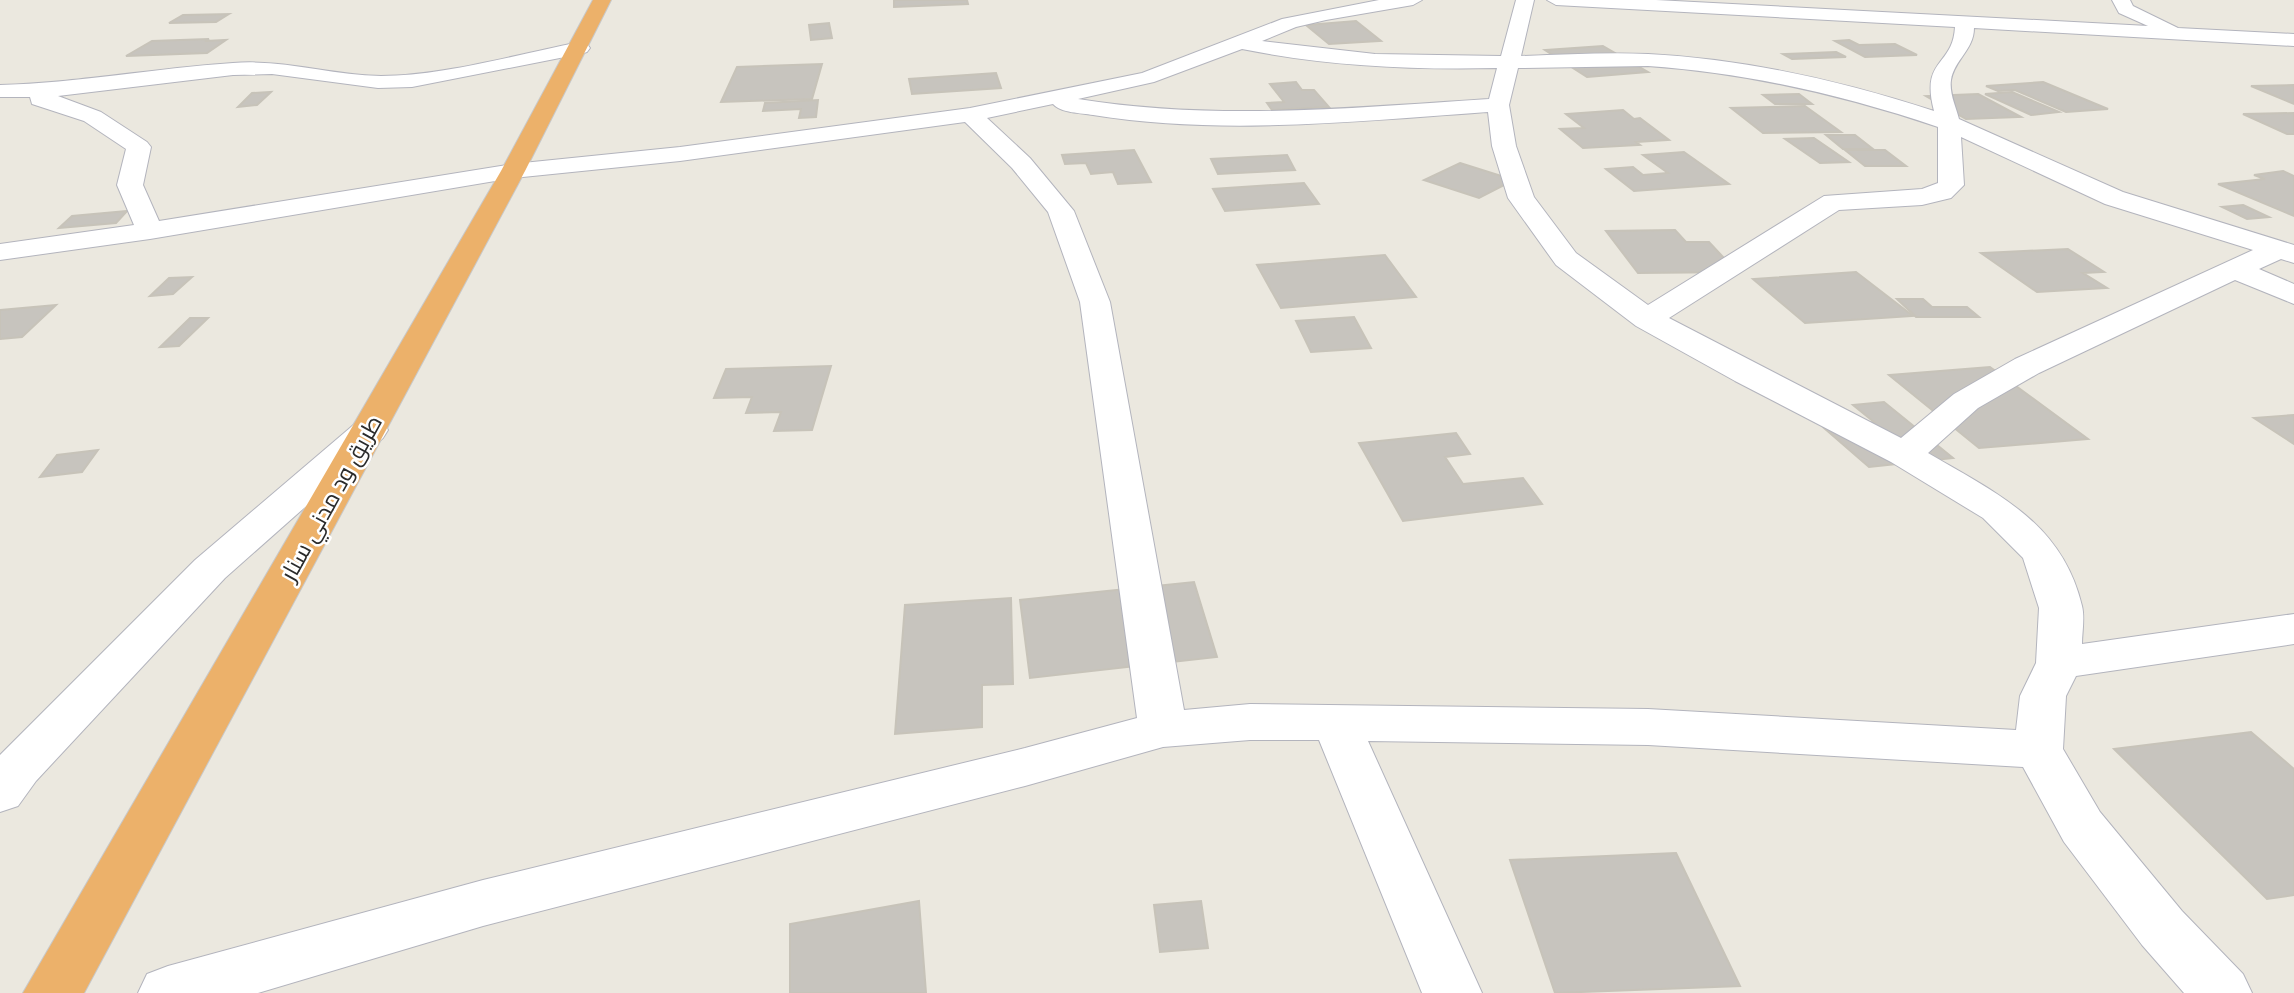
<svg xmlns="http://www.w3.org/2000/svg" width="2294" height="993" font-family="'IBM Plex Sans',Cairo,sans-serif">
	<rect width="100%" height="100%" fill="#ebe8df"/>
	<g fill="#c7c4be" stroke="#c7c3b9" stroke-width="2">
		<path d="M894 0H967L968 4 894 7Z"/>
		<path d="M229 14 216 22 169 23 183 15Z"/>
		<path d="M1356 21 1381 41 1329 44 1306 25Z"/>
		<path d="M829 23 832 38 811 40 809 25Z"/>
		<path d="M209 39 205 41 226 40 207 53 126 56 152 41Z"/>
		<path d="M1849 40 1859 45 1895 44 1917 55 1865 57 1835 41Z"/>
		<path d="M1603 46 1648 72 1587 77 1545 50Z"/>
		<path d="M1836 52 1846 57 1792 59 1783 54Z"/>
		<path d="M822 64 812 99 721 102 737 67Z"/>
		<path d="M996 73 1001 88 912 94 909 79Z"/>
		<path d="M1296 82 1302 90H1314L1329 107 1272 110 1267 103 1284 102 1270 84Z"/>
		<path d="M2043 82 2108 109 2066 112 2015 90 1998 91 1986 86Z"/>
		<path d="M2294 85V104L2251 86Z"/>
		<path d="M271 92 257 105 238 107 252 93Z"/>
		<path d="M2012 92 2059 112 2031 115 1985 94Z"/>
		<path d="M1799 94 1812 104H1775L1763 95Z"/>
		<path d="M1978 94 2021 117 1966 119 1926 96Z"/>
		<path d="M818 100 816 117 799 118 801 109 763 111 765 103Z"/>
		<path d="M1805 106 1841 132 1763 133 1731 108Z"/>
		<path d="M1623 110 1634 119 1640 118 1669 140 1636 142 1640 145 1583 148 1560 129 1584 128 1566 114Z"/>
		<path d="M2294 113V134H2287L2243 114Z"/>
		<path d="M1826 135H1855L1873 149H1843Z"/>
		<path d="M1814 138 1849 162 1820 163 1785 139Z"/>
		<path d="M1134 150 1151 182 1118 184 1113 172 1091 174 1086 163 1065 164 1062 155Z"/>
		<path d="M1845 150H1885L1906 166H1865Z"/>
		<path d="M1684 152 1729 184 1634 191 1606 169 1633 167 1643 175 1668 173 1643 155Z"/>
		<path d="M1287 155 1295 170 1218 174 1211 159Z"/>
		<path d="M1460 163 1514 180 1479 198 1424 180Z"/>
		<path d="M2283 171 2294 176V216L2218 184 2265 179 2254 175Z"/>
		<path d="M1304 183 1319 204 1225 211 1213 189Z"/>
		<path d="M2243 205 2269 217 2247 219 2222 207Z"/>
		<path d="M127 211 116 223 59 228 72 216Z"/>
		<path d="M1675 230 1686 242H1709L1737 272 1638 273 1606 231Z"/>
		<path d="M2068 249 2104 272 2083 273 2107 288 2037 292 1981 253Z"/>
		<path d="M1385 255 1416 297 1281 308 1257 265Z"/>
		<path d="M1856 272 1913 316 1805 323 1753 279Z"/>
		<path d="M192 277 173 294 150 296 169 278Z"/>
		<path d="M1897 299H1923L1932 307H1967L1979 317H1916Z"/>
		<path d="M56 305 22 337 0 339V310Z"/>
		<path d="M1354 317 1371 348 1311 352 1296 321Z"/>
		<path d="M190 318H208L179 346 160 347Z"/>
		<path d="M831 366 812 430 774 431 781 412 746 413 752 397 714 398 726 369Z"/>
		<path d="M1990 367 2088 439 1979 448 1889 375Z"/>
		<path d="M1884 402 1953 458 1869 467 1824 428 1874 422 1853 405Z"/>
		<path d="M2294 415V444L2254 418Z"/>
		<path d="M1456 433 1470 454 1445 457 1463 484 1523 478 1542 504 1403 521 1359 443Z"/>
		<path d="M98 450 82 472 40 477 57 455Z"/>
		<path d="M1194 582 1217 657 1030 678 1020 600Z"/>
		<path d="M1011 598 1013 684 982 685V727L895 734 905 605Z"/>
		<path d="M2251 732 2294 769V895L2267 899 2114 749Z"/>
		<path d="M1676 853 1740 986 1555 993 1510 860Z"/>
		<path d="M919 901 926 993H790V924Z"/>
		<path d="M1201 901 1208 948 1160 952 1154 905Z"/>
	</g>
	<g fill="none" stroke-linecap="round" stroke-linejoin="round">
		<g stroke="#b3b4bd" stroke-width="2">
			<g id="minor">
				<path d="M1379 0H1422L1413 5 1326 20 1296 27 1262 41 1375 54 1501 56 1516 0H1534L1521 56C1563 55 1606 52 1648 54 1746 59 1842 81 1934 111 1920 58 1953 67 1955 27L1556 5 1547 0H1656L2148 26 2119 13 2112 0H2130L2133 6 2178 28 2294 34V46L1974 28C1974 50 1954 60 1951 80 1949 93 1956 107 1959 119L2123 192 2294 245V263L2281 259 2259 269 2294 284V304L2235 280 2039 373 1978 408 1928 453C1996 493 2062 522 2082 606 2085 618 2082 632 2082 644L2294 614V644L2076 676 2066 696 2063 749 2100 812 2182 911 2243 974 2252 993H2184L2142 945 2064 842 2023 767 1648 745 1368 741 1482 993H1422L1319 740H1250L1163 747 1025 786 483 926 258 993H138L147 974 168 966 483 880 1025 748 1137 718 1080 302 1048 212 1012 168 965 122 680 161 513 178 150 239 0 260V244L134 225 117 185 126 149 84 121 32 104 30 97H0V85C78 83 155 68 233 63 283 59 331 75 381 76 442 76 519 54 580 42L587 44 590 48 587 52 580 54 412 87 378 88 272 74 233 75 58 96 101 112 147 142 151 147 143 185 159 221 513 164 680 147 970 108 1142 73 1282 19ZM1242 49C1327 66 1411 70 1497 68L1489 99C1352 108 1215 121 1078 99L1154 82ZM1648 66C1748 73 1843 95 1938 127V183L1922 189 1824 196 1648 305 1576 253 1534 197 1516 146 1509 105 1518 68ZM1053 104C1061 113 1081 113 1093 115 1223 136 1357 121 1488 112L1492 146 1508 198 1556 265 1636 326 1735 381 1891 462 1983 518 2023 558 2039 608 2036 663 2020 696 2016 730 1648 709 1250 704 1184 710 1110 302 1074 211 1030 158 987 118ZM1961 137 2105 204 2253 250 2015 359 1954 394 1901 438 1669 318 1839 210 1922 205 1951 198 1964 185Z"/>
				<path d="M370 419 383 422 388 430 383 438 225 578 36 781 18 806 0 812V755L195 560 357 422Z"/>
			</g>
		</g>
		<g stroke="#c8c8c8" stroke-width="2">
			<path id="highway" d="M593 0H611L525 171 84 993H23L501 171Z"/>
		</g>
		<use href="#minor" fill="#fff" fill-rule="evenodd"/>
		<use href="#highway" fill="#ecb16a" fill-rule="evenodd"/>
	</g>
	<g text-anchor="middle" stroke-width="5" stroke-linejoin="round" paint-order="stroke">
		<g font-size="23" fill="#2b2b2b" stroke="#fff">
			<text transform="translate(331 498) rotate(-61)" y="8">طريق ود مدني سنار</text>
		</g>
	</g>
</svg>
